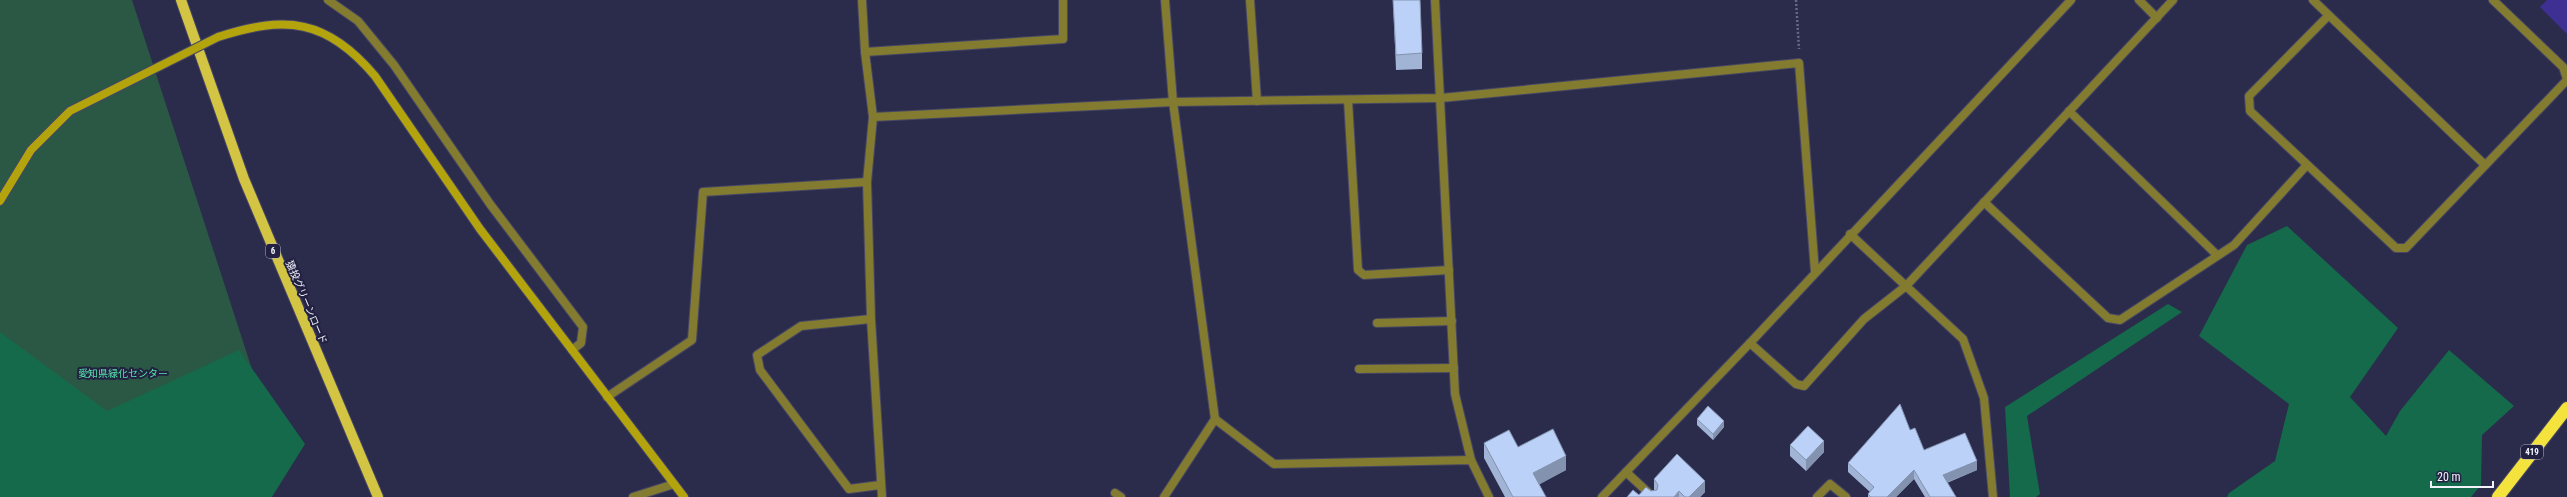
<svg xmlns="http://www.w3.org/2000/svg" width="2567" height="497" font-family="'Roboto Condensed','Noto Sans JP',sans-serif">
	<rect width="100%" height="100%" fill="#2b2b4c"/>
	<path fill="#2a5844" d="M0 0H132L277 446 0 497Z"/>
	<g fill="#146a4a">
		<path d="M2287 226 2398 328 2350 397 2386 436 2400 411 2449 350 2514 406 2482 435 2481 485 2471 497H2227L2229 493 2275 461 2289 404 2199 336 2247 245Z"/>
		<path d="M2168 304 2182 312 2027 416 2040 494 2036 497H2010L2005 407Z"/>
		<path d="M0 332 107 411 239 350 305 444 272 497H0Z"/>
	</g>
	<path fill="#3e2f93" d="M2547 0H2567V34L2540 7Z"/>
	<g fill="none" stroke-linecap="round" stroke-linejoin="round">
		<g stroke="#474764" stroke-width="10">
			<g id="street">
				<path d="M328 0 358 21 394 65 490 204 583 327 581 343 572 350"/>
				<path d="M862 0 865 52 873 117 867 182 871 319 882 497"/>
				<path d="M1250 0 1257 101"/>
				<path d="M1435 0 1455 394 1471 460"/>
				<path d="M2139 0 2157 18"/>
				<path d="M2313 0 2485 165"/>
				<path d="M2493 0 2563 67 2567 79"/>
				<path d="M2328 16 2249 96 2250 111 2396 248H2406L2567 80"/>
				<path d="M865 52 1063 39V0"/>
				<path d="M1348 100 1358 270 1364 275 1449 270"/>
				<path d="M2069 111 2217 255"/>
				<path d="M873 117 1173 102 1441 98 1799 63 1815 272"/>
				<path d="M1984 202 2108 318 2120 320 2234 245 2306 166"/>
				<path d="M1850 234 1963 339 1984 398 1993 497"/>
				<path d="M871 319 801 326 757 355 760 370 849 489 880 485"/>
				<path d="M1377 323 1452 321"/>
				<path d="M1750 343 1796 384 1804 386 1864 319 1906 286 2173 0"/>
				<path d="M1359 369 1454 368"/>
				<path d="M607 397 692 340 703 192 867 182"/>
				<path d="M1215 419 1274 464 1471 460 1489 497"/>
				<path d="M1626 472 1653 497"/>
				<path d="M1115 493 1121 497"/>
				<path d="M633 497 674 484"/>
				<path d="M1164 497 1215 419 1173 102 1165 0"/>
				<path d="M1602 497 1750 343 2071 0"/>
				<path d="M1817 497 1830 484 1846 497"/>
			</g>
		</g>
		<g stroke="#474764" stroke-width="10">
			<g id="secondary">
				<path d="M218 37C286 15 327 19 375 76L480 229 684 497"/>
				<path d="M0 201 31 150 70 111 160 66"/>
			</g>
		</g>
		<g stroke="#474764" stroke-width="12">
			<path id="primary" d="M181 0 244 179 378 497"/>
		</g>
		<g stroke="#474764" stroke-width="14">
			<path id="highway" d="M2498 497 2567 408"/>
		</g>
		<path stroke="#686881" stroke-width="2.5" stroke-dasharray="2 2" stroke-linecap="butt" d="M1796 0 1799 49"/>
		<use href="#street" stroke="#837b2f" stroke-width="8"/>
		<use href="#secondary" stroke="#b3a40e" stroke-width="8"/>
		<use href="#primary" stroke="#d3c543" stroke-width="10"/>
		<use href="#highway" stroke="#f4e23d" stroke-width="12"/>
		<g stroke="#474764" stroke-width="10" stroke-linecap="butt">
			<path id="secondary-bridge" d="M160 66 218 37"/>
		</g>
		<use href="#secondary-bridge" stroke="#b3a40e" stroke-width="8"/>
	</g>
	<g fill="#a1b4d5">
		<path d="M1393 0H1420L1422 53V69L1396 70Z"/>
		<path d="M1697 419 1724 427 1713 440 1697 425Z"/>
		<path d="M1910 430 1924 450 1977 470 1947 483 1956 497H1925L1914 479 1896 497H1868V494L1870 492 1848 472V463Z"/>
		<path d="M1484 443 1518 447 1566 470 1539 484 1546 497H1505L1484 458Z"/>
		<path d="M1790 445 1824 452 1806 471 1790 456Z"/>
		<path d="M1654 479 1705 492 1700 497H1627L1654 490Z"/>
	</g>
	<g fill="#8392ae">
		<path d="M1724 421V427L1713 440V434Z"/>
		<path d="M1824 441V452L1806 471V460Z"/>
		<path d="M1566 456V470L1533 488V473Z"/>
		<path d="M1977 461V470L1943 484V475Z"/>
		<path d="M1914 470V479L1896 497H1887Z"/>
		<path d="M1705 481V492L1700 497H1689Z"/>
		<path d="M1679 491V497H1674Z"/>
	</g>
	<g fill="#bbd1f8" stroke="#8392ae">
		<path d="M1393 0H1420L1422 53 1396 55Z"/>
		<path d="M1900 404 1910 430 1915 428 1924 450 1965 433 1977 461 1943 475 1956 497H1930L1914 470 1887 497H1871L1868 494 1874 487 1848 463Z"/>
		<path d="M1708 406 1724 421 1713 434 1697 419Z"/>
		<path d="M1808 426 1824 441 1806 460 1790 445Z"/>
		<path d="M1553 429 1566 456 1533 473 1546 497H1513L1484 443 1509 430 1518 447Z"/>
		<path d="M1677 454 1705 481 1689 497H1685L1679 491 1674 497H1627L1633 490 1639 495 1646 487 1651 491 1657 490 1658 485 1654 479Z"/>
	</g>
	<g text-anchor="middle" stroke-width="4" stroke-linejoin="round" paint-order="stroke">
		<g fill="#222141" stroke="#b4b3c3" stroke-width="1">
			<rect x="266" y="244" width="14" height="14" rx="3"/>
			<rect x="2521" y="445" width="22" height="14" rx="3"/>
		</g>
		<g font-size="9" font-weight="bold" fill="#f2f2fb">
			<text x="273" y="254">6</text>
			<text x="2532" y="455">419</text>
		</g>
		<g font-size="10" fill="#f2f2fb" stroke="#222141">
			<text transform="translate(307 302) rotate(67)" y="4">猿投グリーンロード</text>
		</g>
		<g font-size="10" fill="#56e5ab" stroke="#222141">
			<text x="123" y="377">愛知県緑化センター</text>
		</g>
	</g>
	<path d="M2431 481v6h62v-6" fill="none" stroke="#f2f2fb" stroke-width="2"/>
	<text x="2437" y="481" font-size="12" fill="#f2f2fb" stroke="#222141" stroke-width="3" paint-order="stroke">20 m</text>
</svg>
